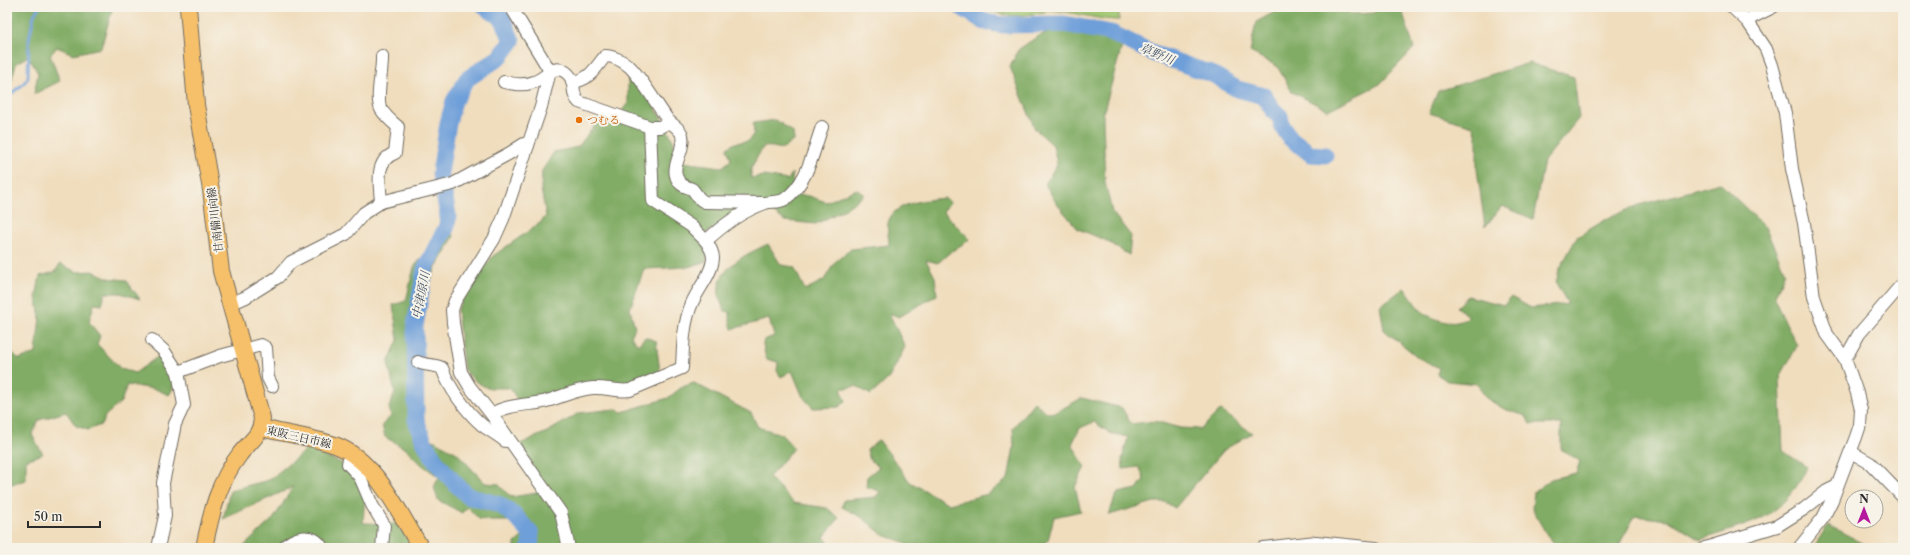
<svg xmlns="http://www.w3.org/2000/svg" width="1910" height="555" font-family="'Libre Caslon Text','Noto Serif JP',serif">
	<rect width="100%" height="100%" fill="#f7f3e8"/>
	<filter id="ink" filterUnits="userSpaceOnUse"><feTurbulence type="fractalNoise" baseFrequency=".025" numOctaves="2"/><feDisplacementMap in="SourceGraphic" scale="8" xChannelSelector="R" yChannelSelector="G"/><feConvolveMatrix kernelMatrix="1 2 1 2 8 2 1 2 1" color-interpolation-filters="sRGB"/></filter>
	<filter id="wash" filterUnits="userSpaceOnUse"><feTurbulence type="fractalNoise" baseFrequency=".012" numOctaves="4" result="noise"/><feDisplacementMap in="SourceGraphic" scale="16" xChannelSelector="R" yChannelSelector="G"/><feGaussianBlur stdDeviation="0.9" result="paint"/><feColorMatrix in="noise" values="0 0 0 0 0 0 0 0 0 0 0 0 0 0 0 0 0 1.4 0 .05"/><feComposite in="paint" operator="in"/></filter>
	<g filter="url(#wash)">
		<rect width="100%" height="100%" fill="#f0ddbd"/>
		<path fill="#a2c873" stroke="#667a4f" d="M983 7H1119V20C1098 20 1079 13 1058 11 1047 10 1037 14 1025 15 1010 17 997 14 983 7Z"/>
		<g fill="#81ac65" stroke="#566c48">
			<path d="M7 7H113L101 48 73 54 57 47 50 55 60 81 34 94 38 73 28 56 16 64 7 96Z"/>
			<path d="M1284 7H1341L1351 14 1373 13 1380 7H1401L1414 48 1380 84 1328 110 1292 92 1277 66 1250 52 1256 22Z"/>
			<path d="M1060 26H1087L1124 39 1103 114 1105 182 1112 212 1131 236 1129 255 1105 240 1078 229 1057 204 1045 184 1057 164 1053 145 1035 129 1010 67 1019 49 1037 37Z"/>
			<path d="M1529 63 1574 77 1579 118 1544 161 1533 219 1502 206 1485 227 1477 169V137L1473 126 1429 113 1438 91Z"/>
			<path d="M628 70 654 105 674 142 675 161 722 167 731 160 727 148 735 143 749 141 754 133 753 123 776 120 793 132 794 140C777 155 782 145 763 147L751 168V178L763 176 788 180 792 173 794 195 809 196 826 202 857 189 864 195 845 209 816 224 785 221 758 201 706 233 709 254 705 262 688 267 644 269 630 309 635 327 631 337 638 345 645 337 656 341 660 372 629 388 518 401 510 388H487L475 381 464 370 457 310 467 290 493 256 540 223 546 216 541 189 542 171 554 152 578 147 602 116 621 112 628 103Z"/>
			<path d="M1720 183 1765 227 1785 272 1774 298 1797 346 1780 377 1783 451 1807 467C1799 487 1780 510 1760 519 1741 528 1720 533 1700 540L1668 520 1635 516 1620 543V548H1558L1547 535 1532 509 1534 492 1551 479 1576 473 1580 461 1561 449V424H1530L1526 416 1504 409 1486 398 1477 384 1447 381 1437 374 1439 368 1419 358 1384 330 1380 306 1404 288C1410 295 1416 307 1423 312 1436 321 1457 328 1469 316L1457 307 1468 296 1504 305 1511 297 1531 308 1568 304 1556 283 1559 270 1577 237 1610 217 1639 205Z"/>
			<path d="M944 198 950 202 943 212 970 239 948 254 938 263 926 260 935 277 937 295 899 317 889 313 905 347 889 378 871 395 856 386 841 389 846 401 839 407 813 408 803 397 792 371 781 377 777 371 778 362 766 359 763 344 764 340 774 336 769 319 732 329 730 321V312L724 311C723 307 720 301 719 297 714 268 747 254 768 244L781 265 794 267 805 290 824 280 835 262 851 249 889 245C889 238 886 227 889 220 896 202 927 200 944 198Z"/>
			<path d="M451 230 454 236 436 267 424 299 419 337 420 381 410 406 418 432 457 453 485 483 498 484 511 497 537 493 532 463 520 444 549 431 579 413 615 409 622 412 668 398 682 387 694 383 751 413 758 427 781 434 794 448 769 477 794 503 827 508 839 518 824 537 833 548H515V543L523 536 522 530 512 521H491L479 519 467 507 462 513 438 500 434 487 439 477 421 464 406 449 385 437 382 425 391 416 389 407 395 393 388 363 398 340 393 305 406 301 414 267 428 250 433 238Z"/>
			<path d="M60 264 77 272 93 271 108 278 126 280 140 299 120 293H105L102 305 94 304 89 322 100 336 97 344 121 369 135 373 163 353C171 368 180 380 169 395L155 389 127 385 121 402 105 416 103 424 88 430 76 426 66 412 39 420 32 435 43 454 26 460V480L7 485V405L9 398 7 395V348L19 359 36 353 40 317 36 297 40 276 55 272Z"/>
			<path d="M1082 398 1122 408 1131 424 1155 421 1180 428 1201 429 1220 410 1252 433 1224 450 1175 508 1165 502H1154L1109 515 1114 500 1118 493 1137 489 1144 479 1139 467 1123 469 1122 459 1128 437 1110 433 1094 422 1080 428 1072 444 1085 467 1075 487 1081 511 1054 517 1048 540 1038 548H910L904 542 883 535 863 518 842 507 844 500 876 497 880 491 866 487 867 477 879 467 870 460 867 450 879 440 910 482 949 504 988 494 1008 479 1014 447 1013 428 1034 402 1048 413 1056 412Z"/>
			<path d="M307 449 346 465 365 495 363 523 397 524 409 541 411 548H345L324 541V548H242L274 518 293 487 223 519 230 490 269 480Z"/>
			<path d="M1828 525 1872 548H1813Z"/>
		</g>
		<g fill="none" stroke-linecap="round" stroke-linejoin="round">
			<path stroke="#6e9fd9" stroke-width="3" d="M7 97 22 85 28 78 29 39 34 15 39 7"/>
			<g stroke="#6e9fd9" stroke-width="17">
				<path d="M485 7 503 19 512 41 500 57 467 79 454 101 448 123 440 173 448 215 447 226 425 269 415 326 416 420 424 442 437 463 454 482 468 496 500 505 515 516 531 534 530 548"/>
				<path d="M961 7 985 22 1002 25 1064 24 1111 33 1155 54 1214 75 1237 89 1264 96 1273 110 1280 116 1282 126 1290 138 1311 154 1325 155"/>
			</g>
		</g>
	</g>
	<g filter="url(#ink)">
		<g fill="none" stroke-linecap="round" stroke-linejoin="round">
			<g stroke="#70695e" stroke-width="14">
				<g id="minor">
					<path d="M511 7 550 71 541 107 503 219 494 239 455 301 452 310 453 323 461 372 470 387 492 415 561 513 569 548"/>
					<path d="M1732 7 1748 22 1766 49 1772 65 1785 113 1792 169 1804 223 1814 297 1827 334 1845 359 1857 393 1861 410 1860 425 1856 437 1832 500 1823 518 1799 548"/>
					<path d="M1747 20 1773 7"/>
					<path d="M504 82C514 84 524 86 534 82 547 78 555 61 568 74 577 82 570 94 579 102L650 127H660L669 122"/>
					<path d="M572 82C588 81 596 68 605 56 613 56 623 61 630 67 642 79 657 105 668 120 672 125 680 128 682 135 686 153 666 169 681 184 684 187 689 187 692 189 697 194 698 200 705 202L762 203"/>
					<path d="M650 127 653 201 691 226 706 241"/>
					<path d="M381 202C380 184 374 161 395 153L398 127C392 122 385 116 381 109 375 98 383 70 382 56"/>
					<path d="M230 304 246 297 278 277 291 262 346 234 364 213 381 202 453 184 510 153 524 144 528 145"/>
					<path d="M152 340 164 351 178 372 184 405 175 424 163 483 165 516 158 548"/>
					<path d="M1845 359 1859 334 1903 283"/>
					<path d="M418 362C426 366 434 364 442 368 449 388 466 411 482 425 490 431 498 435 505 441"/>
					<path d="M178 372 220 356 261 345 266 348 268 378 272 386"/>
					<path d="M492 414C506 405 526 405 543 402 560 398 575 389 593 388 606 387 618 392 630 390L682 368C683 346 683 324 692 303 698 289 712 274 713 258 713 252 710 247 706 241 723 225 743 211 765 203 771 201 780 203 785 199 808 183 813 151 822 127"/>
					<path d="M1851 452 1870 463 1903 497"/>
					<path d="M350 453 348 464 360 477 372 505 384 525 382 548"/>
					<path d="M284 548C292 536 315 532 322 548"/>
					<path d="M1263 548 1316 542 1376 548"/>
					<path d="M1705 548 1777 526 1804 509 1827 491 1837 486"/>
				</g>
			</g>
			<g stroke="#70695e" stroke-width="18">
				<g id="major">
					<path d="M188 7 196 105 211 190 221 271 262 418C262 435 249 442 240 454 218 482 211 514 204 548"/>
					<path d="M261 428C285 434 312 437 335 445 376 460 399 513 421 548"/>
				</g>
			</g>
			<use href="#minor" stroke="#fff" stroke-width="12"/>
			<use href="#major" stroke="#f6c06b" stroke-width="16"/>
		</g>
	</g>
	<circle fill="#e8710a" stroke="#f7f3e8" stroke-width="1.5" cx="579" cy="120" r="4"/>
	<g text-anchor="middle" stroke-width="4" stroke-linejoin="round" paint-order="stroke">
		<g font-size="11" fill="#c56008" stroke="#f7f3e8" text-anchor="start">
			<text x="587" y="124">つむる</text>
		</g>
		<g font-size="11" fill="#2b2b2b" stroke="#f7f3e8">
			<text transform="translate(215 220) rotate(-97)" y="4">甘南備川向線</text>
			<text transform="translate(299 437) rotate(13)" y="4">東阪三日市線</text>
		</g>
		<g font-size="12" font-style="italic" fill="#425468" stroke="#f7f3e8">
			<text transform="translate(1157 54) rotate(22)" y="4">草野川</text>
			<text transform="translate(421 295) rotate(-79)" y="4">中津原川</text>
		</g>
	</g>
	<rect width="1910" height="555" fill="none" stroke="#f7f3e8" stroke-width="24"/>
	<g transform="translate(1864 509)"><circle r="19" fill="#f7f3e8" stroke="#a5a39c"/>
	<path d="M0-3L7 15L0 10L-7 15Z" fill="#b5179e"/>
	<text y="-6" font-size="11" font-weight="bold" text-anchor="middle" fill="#2b2b2b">N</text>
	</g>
	<path d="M28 521v6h72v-6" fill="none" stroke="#2b2b2b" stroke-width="2"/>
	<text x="34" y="521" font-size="12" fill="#2b2b2b" stroke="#f7f3e8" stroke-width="3" paint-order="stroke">50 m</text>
</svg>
